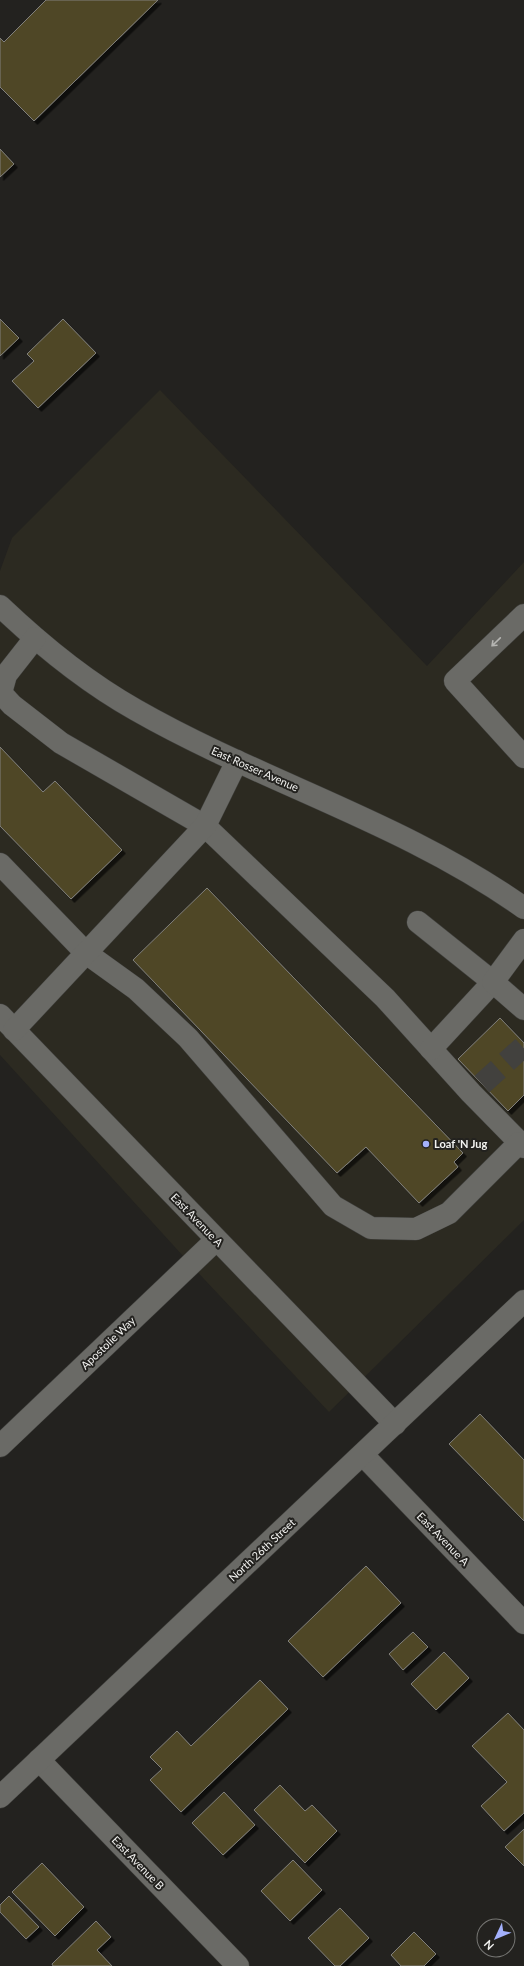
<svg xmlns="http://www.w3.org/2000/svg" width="524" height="1966" font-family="Lato,sans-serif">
	<defs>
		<filter id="shadow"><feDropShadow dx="3.5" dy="3.5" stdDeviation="0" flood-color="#0009"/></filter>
	</defs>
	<rect width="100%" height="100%" fill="#23221f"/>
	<path fill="#2c2a21" d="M160 390 427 666 524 562V1220L329 1412 204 1279 0 1055V571L12 538Z"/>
	<g fill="#4f4726" stroke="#81807c" filter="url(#shadow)">
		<path d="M46 0H158L34 121 0 87V38L4 42Z"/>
		<path d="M0 149 14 164 0 177Z"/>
		<path d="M0 319 19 338 0 356Z"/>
		<path d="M63 319 96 353 38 408 12 381 34 361 27 354Z"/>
		<path d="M0 747 43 792 55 781 122 850 71 899 0 826Z"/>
		<path d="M207 888 463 1153 454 1162 458 1167 419 1203 366 1147 337 1173 133 960Z"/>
		<path d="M500 1018 524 1043V1095L508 1111 458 1059Z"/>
		<path d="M480 1414 524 1460V1521L449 1444Z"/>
		<path d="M366 1566 401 1603 323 1677 288 1641Z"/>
		<path d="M413 1632 428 1647 403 1670 389 1654Z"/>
		<path d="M444 1652 469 1678 436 1710 411 1684Z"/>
		<path d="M260 1680 288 1709 181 1812 150 1780 162 1769 150 1757 177 1731 191 1746Z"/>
		<path d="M508 1713 524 1730V1813L504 1831 481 1806 507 1782 472 1746Z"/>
		<path d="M280 1785 305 1811 312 1805 337 1831 305 1863 254 1810Z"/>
		<path d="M224 1792 255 1825 223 1855 192 1823Z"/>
		<path d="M524 1829V1866L505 1847Z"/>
		<path d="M293 1860 322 1890 290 1921 261 1891Z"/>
		<path d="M42 1863 84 1907 55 1936 12 1892Z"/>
		<path d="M9 1896 39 1927 26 1939 0 1912V1905Z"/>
		<path d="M340 1908 369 1938 340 1966H335L308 1938Z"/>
		<path d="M96 1921 111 1937 97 1950 112 1966H53L52 1964Z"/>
		<path d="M414 1932 436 1954 424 1966H401L391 1955Z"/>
	</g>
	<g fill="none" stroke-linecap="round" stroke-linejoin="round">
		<path stroke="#42413e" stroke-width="22" stroke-dasharray="22 11" stroke-linecap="butt" d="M482 1084 524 1046"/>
		<g stroke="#3f3f3c" stroke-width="23">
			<g id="minor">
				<path d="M0 606C41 645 86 682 136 710 262 782 405 823 524 908"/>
				<path d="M524 615 455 681 524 757"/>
				<path d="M35 638 6 675 1 693 12 705 61 743 205 826 385 998 471 1093 524 1147"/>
				<path d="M0 864 86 953 136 989 188 1038 333 1206 371 1228 416 1229 449 1213 519 1143"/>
				<path d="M418 922 493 982 431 1049"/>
				<path d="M524 940 493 982 524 1009"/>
				<path d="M0 1015 395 1424"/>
				<path d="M14 1030 205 826 237 761"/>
				<path d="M0 1446 216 1240"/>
				<path d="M363 1455 524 1623"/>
				<path d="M39 1760 238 1966"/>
				<path d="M0 1797 524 1301"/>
			</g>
		</g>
		<use href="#minor" stroke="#6a6a66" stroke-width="22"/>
	</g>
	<defs><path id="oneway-shaft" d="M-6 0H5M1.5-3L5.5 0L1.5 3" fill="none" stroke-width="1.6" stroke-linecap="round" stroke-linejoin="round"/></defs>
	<use stroke="#b5b5b2" href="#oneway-shaft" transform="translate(496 642) rotate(136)"/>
	<circle fill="#a4b1fc" stroke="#23221f" stroke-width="1.5" cx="426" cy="1144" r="4"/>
	<g text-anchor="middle" stroke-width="4" stroke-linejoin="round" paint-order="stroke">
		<g font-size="11" fill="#f3f3f1" stroke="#23221f">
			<text transform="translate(255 769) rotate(24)" y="4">East Rosser Avenue</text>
			<text transform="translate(197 1220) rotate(46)" y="4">East Avenue A</text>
			<text transform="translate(108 1343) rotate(-44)" y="4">Apostolie Way</text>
			<text transform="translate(443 1539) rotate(46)" y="4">East Avenue A</text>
			<text transform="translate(262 1550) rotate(-43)" y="4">North 26th Street</text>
			<text transform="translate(138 1863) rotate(46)" y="4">East Avenue B</text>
		</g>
		<g font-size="11" font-weight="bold" fill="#f3f3f1" stroke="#23221f" text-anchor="start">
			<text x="434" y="1148">Loaf 'N Jug</text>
		</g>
	</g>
	<g transform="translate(496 1938) rotate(226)"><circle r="19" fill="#23221f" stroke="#767673"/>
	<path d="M0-3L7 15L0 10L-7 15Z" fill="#a4b1fc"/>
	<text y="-6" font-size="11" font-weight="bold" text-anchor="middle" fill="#f3f3f1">N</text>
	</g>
</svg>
